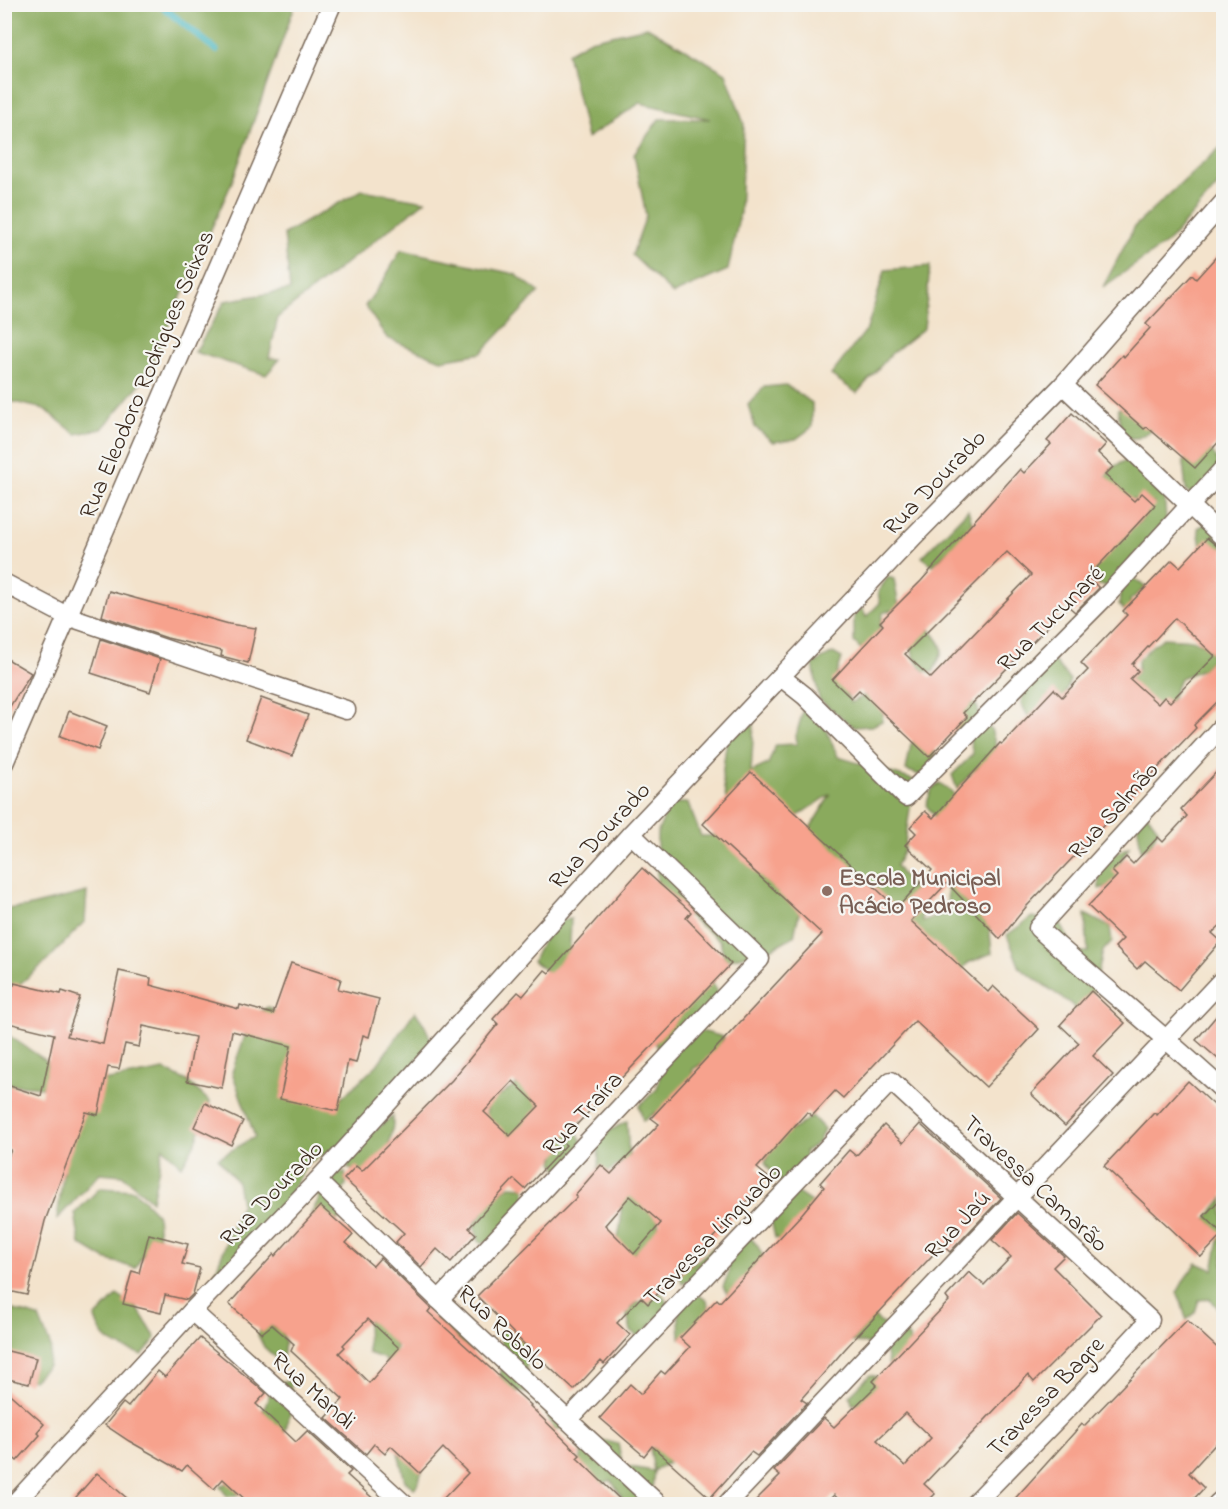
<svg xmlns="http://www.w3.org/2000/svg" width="1228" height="1509" font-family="'Indie Flower',sans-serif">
	<rect width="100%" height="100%" fill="#f6f6f2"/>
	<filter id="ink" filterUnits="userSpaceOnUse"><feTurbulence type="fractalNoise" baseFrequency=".0167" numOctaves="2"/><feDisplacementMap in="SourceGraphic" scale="12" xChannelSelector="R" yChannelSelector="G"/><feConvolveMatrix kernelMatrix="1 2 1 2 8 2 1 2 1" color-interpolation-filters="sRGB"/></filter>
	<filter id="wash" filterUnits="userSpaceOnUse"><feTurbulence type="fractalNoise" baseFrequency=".008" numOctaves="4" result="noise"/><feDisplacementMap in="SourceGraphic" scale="24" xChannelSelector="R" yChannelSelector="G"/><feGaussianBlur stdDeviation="1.35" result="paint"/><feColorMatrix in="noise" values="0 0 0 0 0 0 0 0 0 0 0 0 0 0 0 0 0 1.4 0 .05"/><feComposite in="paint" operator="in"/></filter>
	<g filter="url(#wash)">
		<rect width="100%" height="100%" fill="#f3e3cc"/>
		<g fill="#8aaa5d" stroke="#626a3e" stroke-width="1.5">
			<path d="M5 4 295 5 232 182 145 378 102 429 76 434 44 409 5 400Z"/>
			<path d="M647 27 726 73 744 124 740 213 728 270 673 294 632 255 646 216 634 154 659 119H710L640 103 587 138 567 53 590 40Z"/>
			<path d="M1223 145V180L1168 242 1103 287 1135 226Z"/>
			<path d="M362 190 425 201 278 317 269 358 280 359 266 375 195 352 225 301 290 290 284 234Z"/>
			<path d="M401 250 515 274 539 292 481 353 441 360 387 338 365 306 383 281Z"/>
			<path d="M930 266 924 328 891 354 857 393 831 375 867 329 885 270Z"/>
			<path d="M786 385 812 403V427L796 439 773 442 755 427 748 405 764 387Z"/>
			<path d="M1140 400 1163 424 1138 438H1127L1121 432 1118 409Z"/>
			<path d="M1201 445 1213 452 1221 469 1206 502 1186 491 1183 462Z"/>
			<path d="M1128 459 1141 475 1150 477 1164 490 1166 519 1108 586 1086 584 1098 559 1113 536 1137 525 1154 503 1094 492 1113 467Z"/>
			<path d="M968 510 972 522 962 538 933 565 922 557Z"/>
			<path d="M1216 518 1223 519V567L1203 561 1198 528Z"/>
			<path d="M888 577 894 579 899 607 883 613 877 638 861 649 854 642V616L862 608 866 617 880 603 878 592Z"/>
			<path d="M1132 578 1146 587 1130 600 1132 611 1127 615 1119 604 1122 589Z"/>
			<path d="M928 627C945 649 946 646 933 672L924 671C918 663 911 656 912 645Z"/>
			<path d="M1164 638C1187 641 1200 634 1214 657L1203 669 1180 678 1171 701 1159 706 1136 691 1130 679 1138 671V660L1152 646Z"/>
			<path d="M833 653 842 658 837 674 851 703 874 690 885 701 882 721 872 726 854 727 819 699 813 664Z"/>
			<path d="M1053 660 1070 680 1064 696 1030 720 1021 703 1025 680Z"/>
			<path d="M965 699 977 706 981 721 991 729 998 753 972 772 957 789 952 775 973 754 970 740 949 725Z"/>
			<path d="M805 704 820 715 838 757 914 780 904 850 896 866 914 890 921 896 922 921 947 914 948 869 989 923 992 953 968 963 952 980 810 828 831 794 777 830 726 799 722 776 727 739 754 723 751 772 768 764 776 745 797 744 796 735Z"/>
			<path d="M918 737 933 742 936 761 922 776 906 770 911 744Z"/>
			<path d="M940 783 954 794V810L934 816 926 805 932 789Z"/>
			<path d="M670 803H688L701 836 753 834 800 909 794 936 769 950 725 960 720 941 671 902 657 886V834Z"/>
			<path d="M1147 814 1158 829 1150 846 1141 850 1137 822Z"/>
			<path d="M1129 847 1120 862 1121 875 1112 885 1099 889C1097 858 1103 859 1129 847Z"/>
			<path d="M87 892 85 921 47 961 15 988 5 984V909L27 907Z"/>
			<path d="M1085 914 1110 927 1112 941 1103 951 1094 991 1076 1011 1072 1005 1020 968 1007 935 1032 917 1060 923 1076 952H1088Z"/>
			<path d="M571 919 569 968 548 977 545 970 533 961 540 946 556 922Z"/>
			<path d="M710 976 721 1000 697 1030 724 1037 716 1055 693 1069 690 1090 643 1121 639 1106 657 1089 662 1066 665 1062 655 1042Z"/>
			<path d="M268 1007 291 1024 336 1103 377 1065 415 1011 424 1024 432 1042 344 1144 308 1163 279 1214 230 1272 215 1273 241 1204 237 1182 218 1158 255 1137 232 1072 252 1016Z"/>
			<path d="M5 1033 48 1062 46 1083 43 1087 5 1084Z"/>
			<path d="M164 1070 187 1081 210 1102 196 1142 182 1166 163 1147 152 1201 122 1175 100 1173 57 1219 72 1110 87 1084Z"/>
			<path d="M525 1079 539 1106 537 1119 516 1133 494 1144 482 1127 489 1103Z"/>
			<path d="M393 1116C394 1143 384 1156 367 1175L347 1168 354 1148Z"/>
			<path d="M812 1116 824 1129 818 1143 805 1151V1168L796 1192 811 1202 804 1230 791 1243 775 1238 769 1210 783 1182 777 1180 765 1163 775 1138 797 1127Z"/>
			<path d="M627 1121 629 1158 598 1178 599 1137Z"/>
			<path d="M574 1126 582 1142 562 1174 553 1162 560 1146 557 1128Z"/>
			<path d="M345 1172 346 1185 339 1199 342 1217 332 1223 311 1214 320 1197 314 1193 325 1175Z"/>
			<path d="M510 1186 525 1187 526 1216 503 1243 479 1242 474 1225 490 1201Z"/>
			<path d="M100 1188 134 1190 157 1214 159 1242 145 1252 135 1268 105 1259 80 1244 75 1213Z"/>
			<path d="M637 1188 652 1191 660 1233 629 1258 617 1244 621 1222V1198Z"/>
			<path d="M1223 1198V1313L1210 1299 1199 1300 1195 1312 1187 1320C1182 1310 1183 1301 1177 1293L1186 1277 1197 1263 1213 1270 1219 1240 1206 1219Z"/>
			<path d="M750 1237 757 1245 768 1266 730 1299 723 1287 729 1272 727 1254Z"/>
			<path d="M713 1248 717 1258 700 1275 682 1283 678 1272 697 1261Z"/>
			<path d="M661 1293 669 1305 639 1338 631 1331 627 1315 635 1304Z"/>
			<path d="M694 1293 707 1300 709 1314 680 1338 678 1303Z"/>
			<path d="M117 1295 138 1309 156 1338 142 1355C117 1345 104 1346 95 1318Z"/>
			<path d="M4 1303 10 1309 39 1317 51 1347 48 1366 33 1380 5 1373Z"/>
			<path d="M525 1312 533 1337 526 1368 539 1395 562 1404 563 1428 554 1430 539 1395 511 1390 500 1376 503 1362 500 1335Z"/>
			<path d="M440 1313 476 1343 472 1351 435 1317Z"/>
			<path d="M370 1315 388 1332 396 1346 395 1353 400 1359 388 1372 385 1359 368 1353 367 1324Z"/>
			<path d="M874 1316 881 1323 909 1337 911 1352 867 1404H852L850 1395 870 1375 879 1377 889 1367 884 1345 852 1342Z"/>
			<path d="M267 1325 280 1329 285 1341 283 1358 277 1359 264 1347 258 1335 259 1328Z"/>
			<path d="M276 1381 290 1382 293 1402 285 1432 268 1422 263 1410C269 1400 269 1389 276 1381Z"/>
			<path d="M594 1438 618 1444 623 1466 654 1471 650 1448 688 1451 654 1471 651 1499 643 1504H626L611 1480 599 1485 579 1465 583 1448Z"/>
			<path d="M398 1453 423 1469 416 1487 414 1488 405 1481Z"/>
			<path d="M231 1480 243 1493 228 1497 220 1487Z"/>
		</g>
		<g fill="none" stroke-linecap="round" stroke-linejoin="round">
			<path stroke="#47b6bf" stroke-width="7" d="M159 4 216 50"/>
		</g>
		<g id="blocks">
			<g fill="#f7a28d" fill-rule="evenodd">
				<path d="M1224 248V436L1195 468 1147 427 1144 429 1095 385 1122 355 1124 357 1150 328 1146 324 1192 275 1196 279Z"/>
				<path d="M1072 413 1106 444 1098 453 1113 467 1105 475 1134 501 1142 493 1155 505 1088 577 1099 588 1075 612 1068 606 963 713 967 717 929 757 859 690 851 698 832 680 883 625 880 622 921 581 1020 469 1024 473 1051 444 1047 441ZM1007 552 1031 575 931 678 905 654Z"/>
				<path d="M1207 538 1217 546 1224 549V695L1194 725 1196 728 1026 907 1000 939 947 883 911 921 988 992 993 986 1039 1029 986 1087 915 1021 843 1098 835 1091 812 1116 807 1112 757 1168 768 1177 678 1278 675 1275 648 1304 641 1297 617 1323 630 1335 604 1364 601 1361 574 1390 526 1346 477 1296 577 1197 575 1195 601 1165 611 1174 659 1124 651 1118 822 934 703 824 751 772 897 908 932 870 905 845 916 833 910 827 925 811 933 818 1000 743 1002 744 1054 689 1062 697 1088 670 1081 663 1127 615 1123 611 1172 560 1180 567ZM1175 618 1215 656 1170 702 1164 697 1158 704 1130 679 1138 671 1132 664ZM630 1196 661 1223 634 1254 605 1225Z"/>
				<path d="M109 591 229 624 256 628 248 663 221 656 222 651 167 638 102 616Z"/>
				<path d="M101 639 160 659 150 692 91 673Z"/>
				<path d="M4 657 31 673 4 716Z"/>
				<path d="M261 698 308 715 292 756 246 739Z"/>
				<path d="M69 711 107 726 98 750 60 736Z"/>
				<path d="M1224 764V922L1212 933 1221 941 1179 990 1145 961 1137 969 1115 947 1123 939 1088 906 1117 876 1112 871 1126 857 1133 864 1158 837 1163 842 1187 816 1181 809Z"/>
				<path d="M642 868 691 912 686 918 731 964 561 1141 566 1145 525 1189 514 1179 489 1206 469 1228 476 1234 451 1262 437 1249 421 1267 396 1242 404 1233 344 1179 356 1166 362 1171 452 1080 498 1024 493 1019 518 992 523 996 545 970 549 973ZM513 1081 539 1106 510 1136 484 1112Z"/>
				<path d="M291 963 341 979 338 989 379 999 369 1037 363 1035 356 1063 348 1061 338 1111 280 1099 291 1046 232 1031 222 1088 187 1081 195 1037 143 1026 139 1047 125 1044 119 1069 108 1067 98 1115 86 1112 45 1221 27 1295 4 1290V1166L11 1150 4 1147V1084L41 1096 54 1034 4 1022V983L14 985V983L61 994 62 991 80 997 67 1036 103 1044 119 971 151 978 150 985 239 1009 240 1005 273 1014Z"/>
				<path d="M1091 991 1125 1023 1093 1056 1113 1075 1065 1126 1031 1094 1079 1043 1060 1025Z"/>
				<path d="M1224 1007V1064L1196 1040Z"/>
				<path d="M1188 1081 1224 1114V1195L1204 1216 1223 1234 1201 1257 1104 1166 1154 1113 1157 1115Z"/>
				<path d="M205 1103 243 1121 231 1145 194 1127Z"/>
				<path d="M920 1124 1001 1198 950 1252 942 1245 845 1349 801 1399 807 1403 757 1456 751 1452 710 1498 652 1446 644 1456 600 1418 630 1384 641 1394 661 1371 665 1374 690 1347 680 1338 717 1299 720 1302 800 1216 824 1187 820 1183 849 1150 856 1156 884 1125 903 1143Z"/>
				<path d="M320 1206 353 1235 346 1243 373 1266 380 1258 431 1308 428 1312 531 1405 530 1406 580 1455 577 1458 625 1504H438L468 1473 443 1448 420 1473 391 1446 385 1454 374 1444 366 1454 326 1418 343 1399 291 1351 294 1344 272 1325 262 1333 229 1304 274 1254 275 1256ZM368 1319 399 1348 369 1383 339 1353 345 1347 343 1345Z"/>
				<path d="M1017 1213 1064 1256 1053 1267 1101 1315 1034 1382 1028 1375 924 1484 935 1494 925 1504H844L834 1495 825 1504H752L780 1476 774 1471 824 1418 834 1427 877 1385 873 1381 949 1301 946 1297 969 1272 984 1285 1011 1257 992 1240ZM905 1413 931 1438 905 1466 877 1440Z"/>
				<path d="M149 1234 188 1244 182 1264 200 1268 193 1294 187 1300 165 1295 161 1313 123 1304 132 1271 139 1273Z"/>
				<path d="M1187 1320 1224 1354V1435L1189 1473 1204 1488 1189 1504H1010L1082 1424 1084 1426Z"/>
				<path d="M200 1338 266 1393 256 1404 296 1442 307 1431 351 1471 347 1475 379 1504H250L223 1479 214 1489 187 1465 182 1471 129 1441 105 1425 123 1403 128 1407 158 1371 165 1377Z"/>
				<path d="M4 1350 36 1358 29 1384 4 1378Z"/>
				<path d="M4 1389 44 1424 37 1432 40 1435 17 1461 4 1450Z"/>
				<path d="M97 1473 134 1504H70Z"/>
			</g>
		</g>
	</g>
	<g filter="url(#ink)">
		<use href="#blocks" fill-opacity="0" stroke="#7b6b5b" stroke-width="1.5"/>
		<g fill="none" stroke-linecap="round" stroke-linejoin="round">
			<g stroke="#7b6b5b" stroke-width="21">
				<g id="minor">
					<path d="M1063 385 1155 472 1224 538"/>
					<path d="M4 583 67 616 346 710"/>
					<path d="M781 677 805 696 906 797 1110 592 1224 468"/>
					<path d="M1224 724 1038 928C1099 983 1163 1035 1224 1091"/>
					<path d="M4 763 332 4"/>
					<path d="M317 1181 439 1300 658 1504"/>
					<path d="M439 1300 760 959 631 834"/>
					<path d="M192 1311 404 1504"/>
					<path d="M568 1420 891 1081 1150 1320 1068 1408 974 1504"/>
					<path d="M14 1504 192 1311 317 1181 631 834 913 537 1063 385 1224 202"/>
					<path d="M727 1504 1224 978"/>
					<path d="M1217 1504 1224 1498"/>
				</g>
			</g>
			<use href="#minor" stroke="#fff" stroke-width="18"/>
		</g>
	</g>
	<circle fill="#8d6e63" stroke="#f6f6f2" stroke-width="2" cx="827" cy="891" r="6"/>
	<g text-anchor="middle" stroke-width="4.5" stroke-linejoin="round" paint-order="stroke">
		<g font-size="24" fill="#3b2a1e" stroke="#f6f6f2">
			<text transform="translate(146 374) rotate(-67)" y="8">Rua Eleodoro Rodrigues Seixas</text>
			<text transform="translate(934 482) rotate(-46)" y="8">Rua Dourado</text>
			<text transform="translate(1050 618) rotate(-45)" y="8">Rua Tucunaré</text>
			<text transform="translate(1113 810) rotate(-48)" y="8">Rua Salmão</text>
			<text transform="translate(599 835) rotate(-47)" y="8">Rua Dourado</text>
			<text transform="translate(582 1113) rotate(-47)" y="8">Rua Traíra</text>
			<text transform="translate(1036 1183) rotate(43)" y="8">Travessa Camarão</text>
			<text transform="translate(271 1193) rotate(-46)" y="8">Rua Dourado</text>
			<text transform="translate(957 1224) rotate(-47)" y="8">Rua Jaú</text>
			<text transform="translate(712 1234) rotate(-46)" y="8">Travessa Linguado</text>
			<text transform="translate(503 1327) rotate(43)" y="8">Rua Robalo</text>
			<text transform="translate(314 1390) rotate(42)" y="8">Rua Mandi</text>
			<text transform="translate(1045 1396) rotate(-46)" y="8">Travessa Bagre</text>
		</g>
		<g font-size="24" font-weight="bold" fill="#785e54" stroke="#f6f6f2" text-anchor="start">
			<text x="839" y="885">Escola Municipal<tspan x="839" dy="28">Acácio Pedroso</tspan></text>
		</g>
	</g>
	<rect width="1228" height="1509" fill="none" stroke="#f6f6f2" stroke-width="24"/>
</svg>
